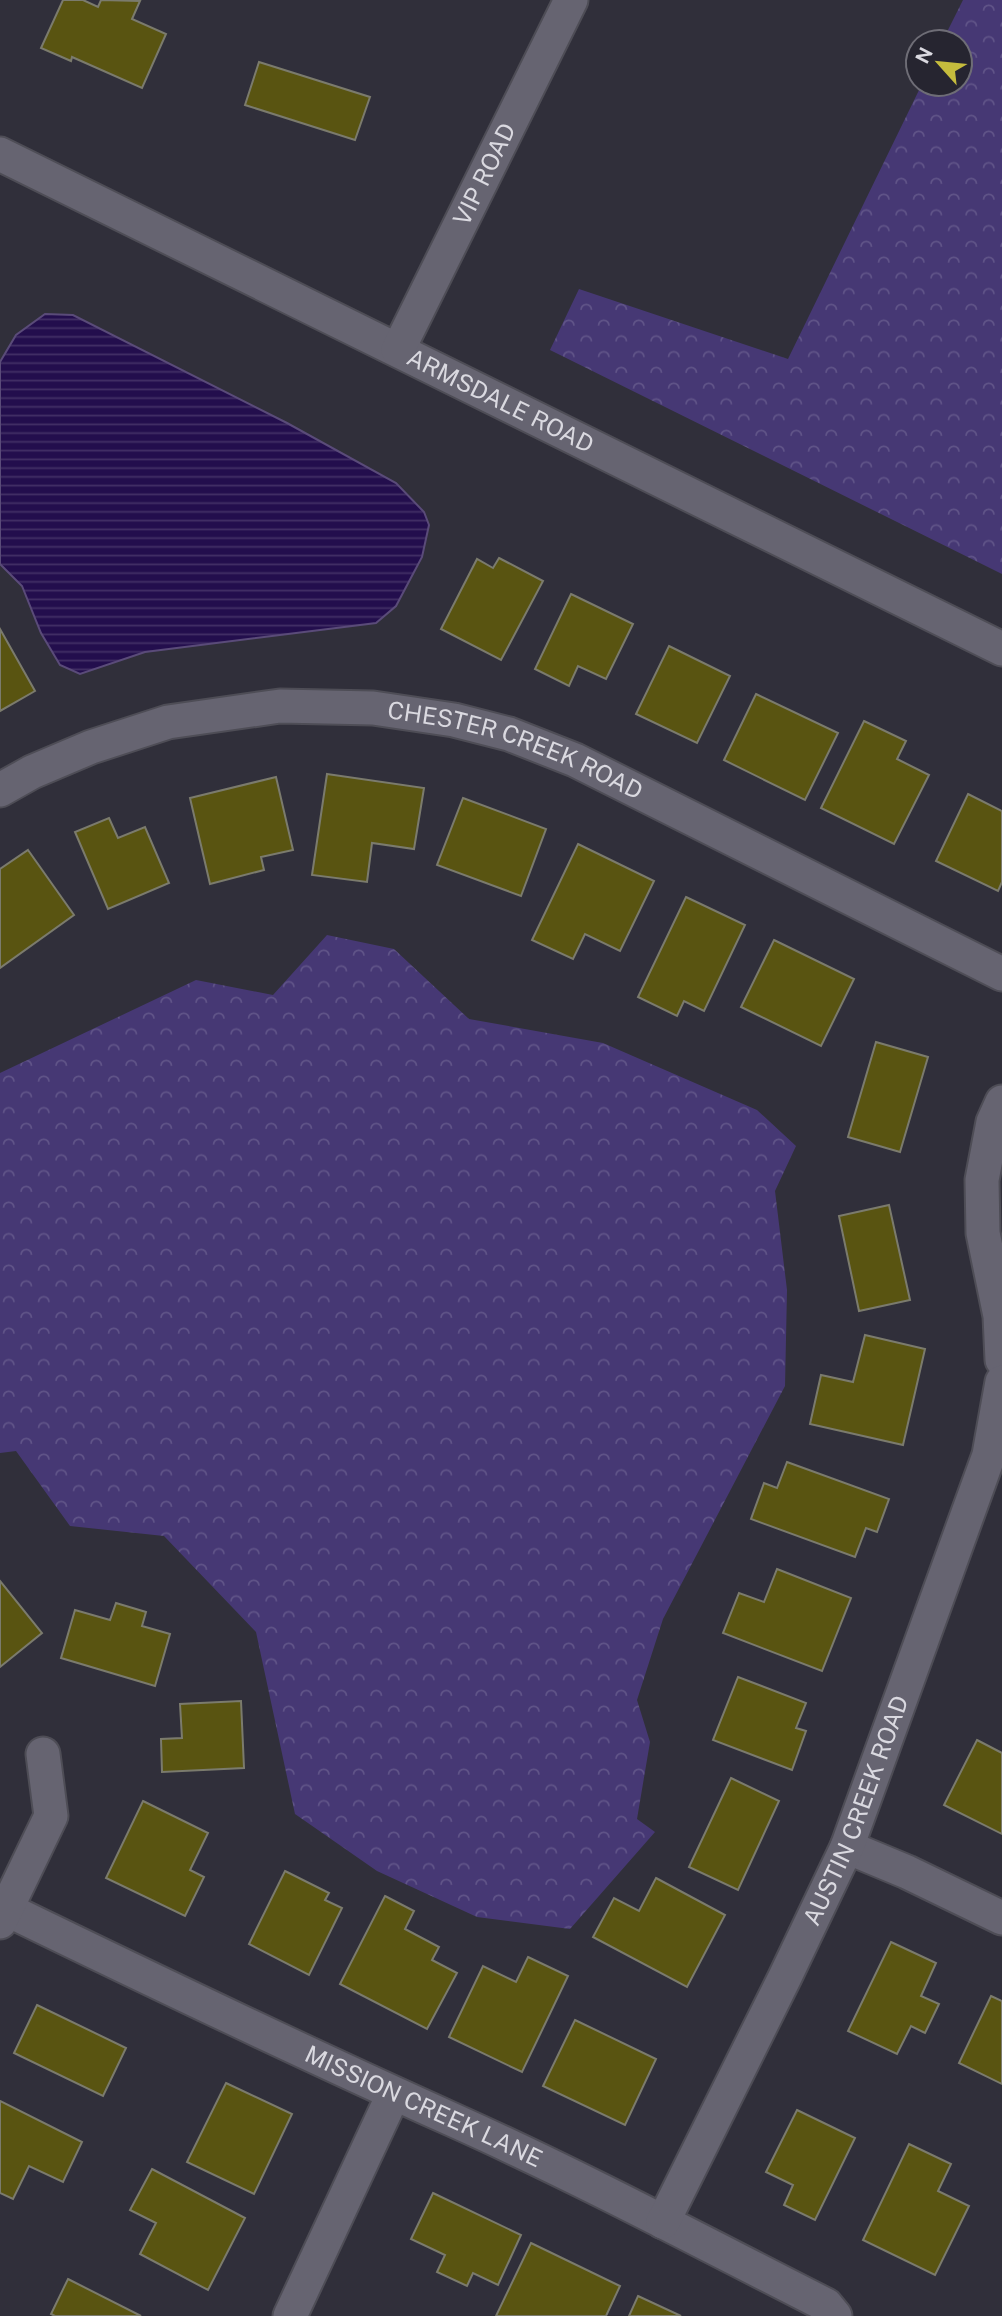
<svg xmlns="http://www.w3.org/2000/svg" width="1002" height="2316" font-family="'Public Sans',sans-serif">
	<defs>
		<pattern id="forest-crowns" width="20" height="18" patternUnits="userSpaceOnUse" patternTransform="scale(1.75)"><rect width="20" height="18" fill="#463874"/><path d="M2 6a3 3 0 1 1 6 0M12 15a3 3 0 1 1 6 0" fill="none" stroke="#605488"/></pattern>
		<pattern id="water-rules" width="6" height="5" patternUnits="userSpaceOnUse" patternTransform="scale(1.75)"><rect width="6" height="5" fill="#230e4d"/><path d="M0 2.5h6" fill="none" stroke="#423066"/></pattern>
	</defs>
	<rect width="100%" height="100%" fill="#302f3a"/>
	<g fill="url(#forest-crowns)">
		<path d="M963 0H1002V574L550 350 579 289 788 359 922 84H960V42H942Z"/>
		<path d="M327 935 394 949 469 1019 603 1043 757 1110 796 1146 775 1191 787 1290 785 1386 663 1619 637 1700 650 1742 637 1819 655 1832 570 1929 477 1917 377 1871 295 1814 256 1632 164 1536 70 1526 16 1451 0 1453V1073L196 980 273 995Z"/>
	</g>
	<path fill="url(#water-rules)" stroke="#5a4b79" stroke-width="2" d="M45 314 73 315 287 423 396 483 424 512 429 525 422 557 396 606 376 623 145 652 80 674 60 665 41 633 22 586 0 564V362L16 335Z"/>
	<g fill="#595411" stroke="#7b7b6d" stroke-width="2">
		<path d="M63 0H83L98 7 101 0 140 1 132 19 166 34 142 88 72 57 71 61 41 48Z"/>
		<path d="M259 62 370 97 355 140 245 105Z"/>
		<path d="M499 558 543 581 501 660 441 629 477 559 493 568Z"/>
		<path d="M571 594 633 624 606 679 578 666 569 686 535 669Z"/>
		<path d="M0 629 35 691 0 711Z"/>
		<path d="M669 646 730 676 697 743 636 714Z"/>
		<path d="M756 694 838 733 805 800 724 760Z"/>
		<path d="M864 721 906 741 897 759 929 775 894 844 821 808Z"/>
		<path d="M327 774 424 788 414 849 372 843 367 882 312 875Z"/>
		<path d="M276 777 293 850 261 857 264 870 210 884 190 798Z"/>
		<path d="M968 794 1002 811V882L998 891 936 861Z"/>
		<path d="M463 798 546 829 521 896 437 865Z"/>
		<path d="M109 818 118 838 145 827 169 883 108 909 75 832Z"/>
		<path d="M578 844 654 881 620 951 585 934 573 959 532 940Z"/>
		<path d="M28 850 74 915 0 968V869Z"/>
		<path d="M686 897 745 925 704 1011 684 1001 677 1016 638 997Z"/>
		<path d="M774 940 854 979 821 1046 741 1007Z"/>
		<path d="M876 1042 928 1057 900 1152 848 1137Z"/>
		<path d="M889 1205 910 1300 859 1311 839 1216Z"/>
		<path d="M865 1335 925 1349 903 1445 810 1424 821 1375 853 1382Z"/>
		<path d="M787 1462 889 1499 877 1532 866 1528 855 1557 751 1519 764 1483 777 1488Z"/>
		<path d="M777 1569 851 1598 822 1671 723 1633 739 1593 764 1602Z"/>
		<path d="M0 1581 42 1633 0 1667Z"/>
		<path d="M116 1603 146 1612 142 1626 170 1634 155 1686 61 1658 75 1610 110 1620Z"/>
		<path d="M738 1677 806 1703 796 1728 806 1731 792 1770 713 1740Z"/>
		<path d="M241 1701 244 1768 162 1772 161 1739 182 1738 180 1704Z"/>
		<path d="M977 1740 1002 1753V1834L944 1805Z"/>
		<path d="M731 1778 779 1801 738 1890 689 1867Z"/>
		<path d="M143 1801 208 1833 190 1870 204 1877 185 1916 106 1878Z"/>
		<path d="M285 1871 329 1893 325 1900 342 1908 309 1975 249 1944Z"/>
		<path d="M656 1878 725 1915 687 1987 593 1937 614 1898 639 1911Z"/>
		<path d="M385 1896 414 1911 405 1929 439 1947 432 1960 457 1973 427 2029 340 1984Z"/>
		<path d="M891 1942 936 1963 921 1996 939 2004 925 2033 911 2026 897 2054 848 2031Z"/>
		<path d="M528 1957 568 1976 522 2072 449 2037 483 1966 516 1982Z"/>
		<path d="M991 1996 1002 2001V2084L959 2063Z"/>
		<path d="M37 2005 126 2048 103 2096 14 2053Z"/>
		<path d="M575 2020 656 2059 625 2125 543 2086Z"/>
		<path d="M226 2083 292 2114 254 2194 187 2162Z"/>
		<path d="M0 2101 82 2142 63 2182 29 2166 13 2199 0 2193Z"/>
		<path d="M797 2110 855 2138 815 2220 784 2205 793 2185 766 2172Z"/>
		<path d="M909 2144 951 2164 938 2191 969 2206 935 2275 863 2240Z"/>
		<path d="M152 2169 245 2218 208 2290 140 2254 156 2223 130 2210Z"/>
		<path d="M433 2193 521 2235 498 2285 473 2273 467 2286 437 2272 445 2255 411 2239Z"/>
		<path d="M531 2243 620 2286 606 2316H496Z"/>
		<path d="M68 2279 141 2316H55L51 2314Z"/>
		<path d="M638 2296 681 2316H629Z"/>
	</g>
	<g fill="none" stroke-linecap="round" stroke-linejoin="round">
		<g stroke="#4e4d56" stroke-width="37">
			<g id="minor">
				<path id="s1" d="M0 154 1002 649"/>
				<path id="s2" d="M398 350 571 0"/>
				<path id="s3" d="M0 790 32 772 91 747 168 722 280 706 373 708 454 720 509 734 575 760 1002 974"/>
				<path d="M1002 1102 993 1122 982 1180 983 1233 1000 1316 1002 1360"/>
				<path d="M847 1847 907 1872 1002 1918"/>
				<path id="s4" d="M6 1909C154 1981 302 2052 451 2119 578 2176 702 2242 826 2305L835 2316"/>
				<path d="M0 1922 51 1816 43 1754"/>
				<path id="s5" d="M663 2222 785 1977 847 1847 989 1455 1002 1382"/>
				<path d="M290 2316 393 2095"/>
			</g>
		</g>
		<use href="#minor" stroke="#666471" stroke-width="33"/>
	</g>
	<g text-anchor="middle" stroke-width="7" stroke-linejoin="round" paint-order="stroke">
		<g font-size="24" fill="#dad9e0" stroke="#262530">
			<text dy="8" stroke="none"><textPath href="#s2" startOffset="196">VIP ROAD</textPath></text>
			<text dy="8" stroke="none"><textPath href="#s1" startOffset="558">ARMSDALE ROAD</textPath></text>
			<text dy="8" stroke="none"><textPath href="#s3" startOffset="537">CHESTER CREEK ROAD</textPath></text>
			<text dy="8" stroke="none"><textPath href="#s5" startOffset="455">AUSTIN CREEK ROAD</textPath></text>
			<text dy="8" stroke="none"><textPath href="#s4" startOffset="462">MISSION CREEK LANE</textPath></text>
		</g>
	</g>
	<g transform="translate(939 63) rotate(297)"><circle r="33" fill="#262530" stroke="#6e6d76" stroke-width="2"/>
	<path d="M0-5L12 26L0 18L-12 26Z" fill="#c5bc3d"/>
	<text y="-10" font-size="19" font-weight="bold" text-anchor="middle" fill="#dad9e0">N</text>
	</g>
</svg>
